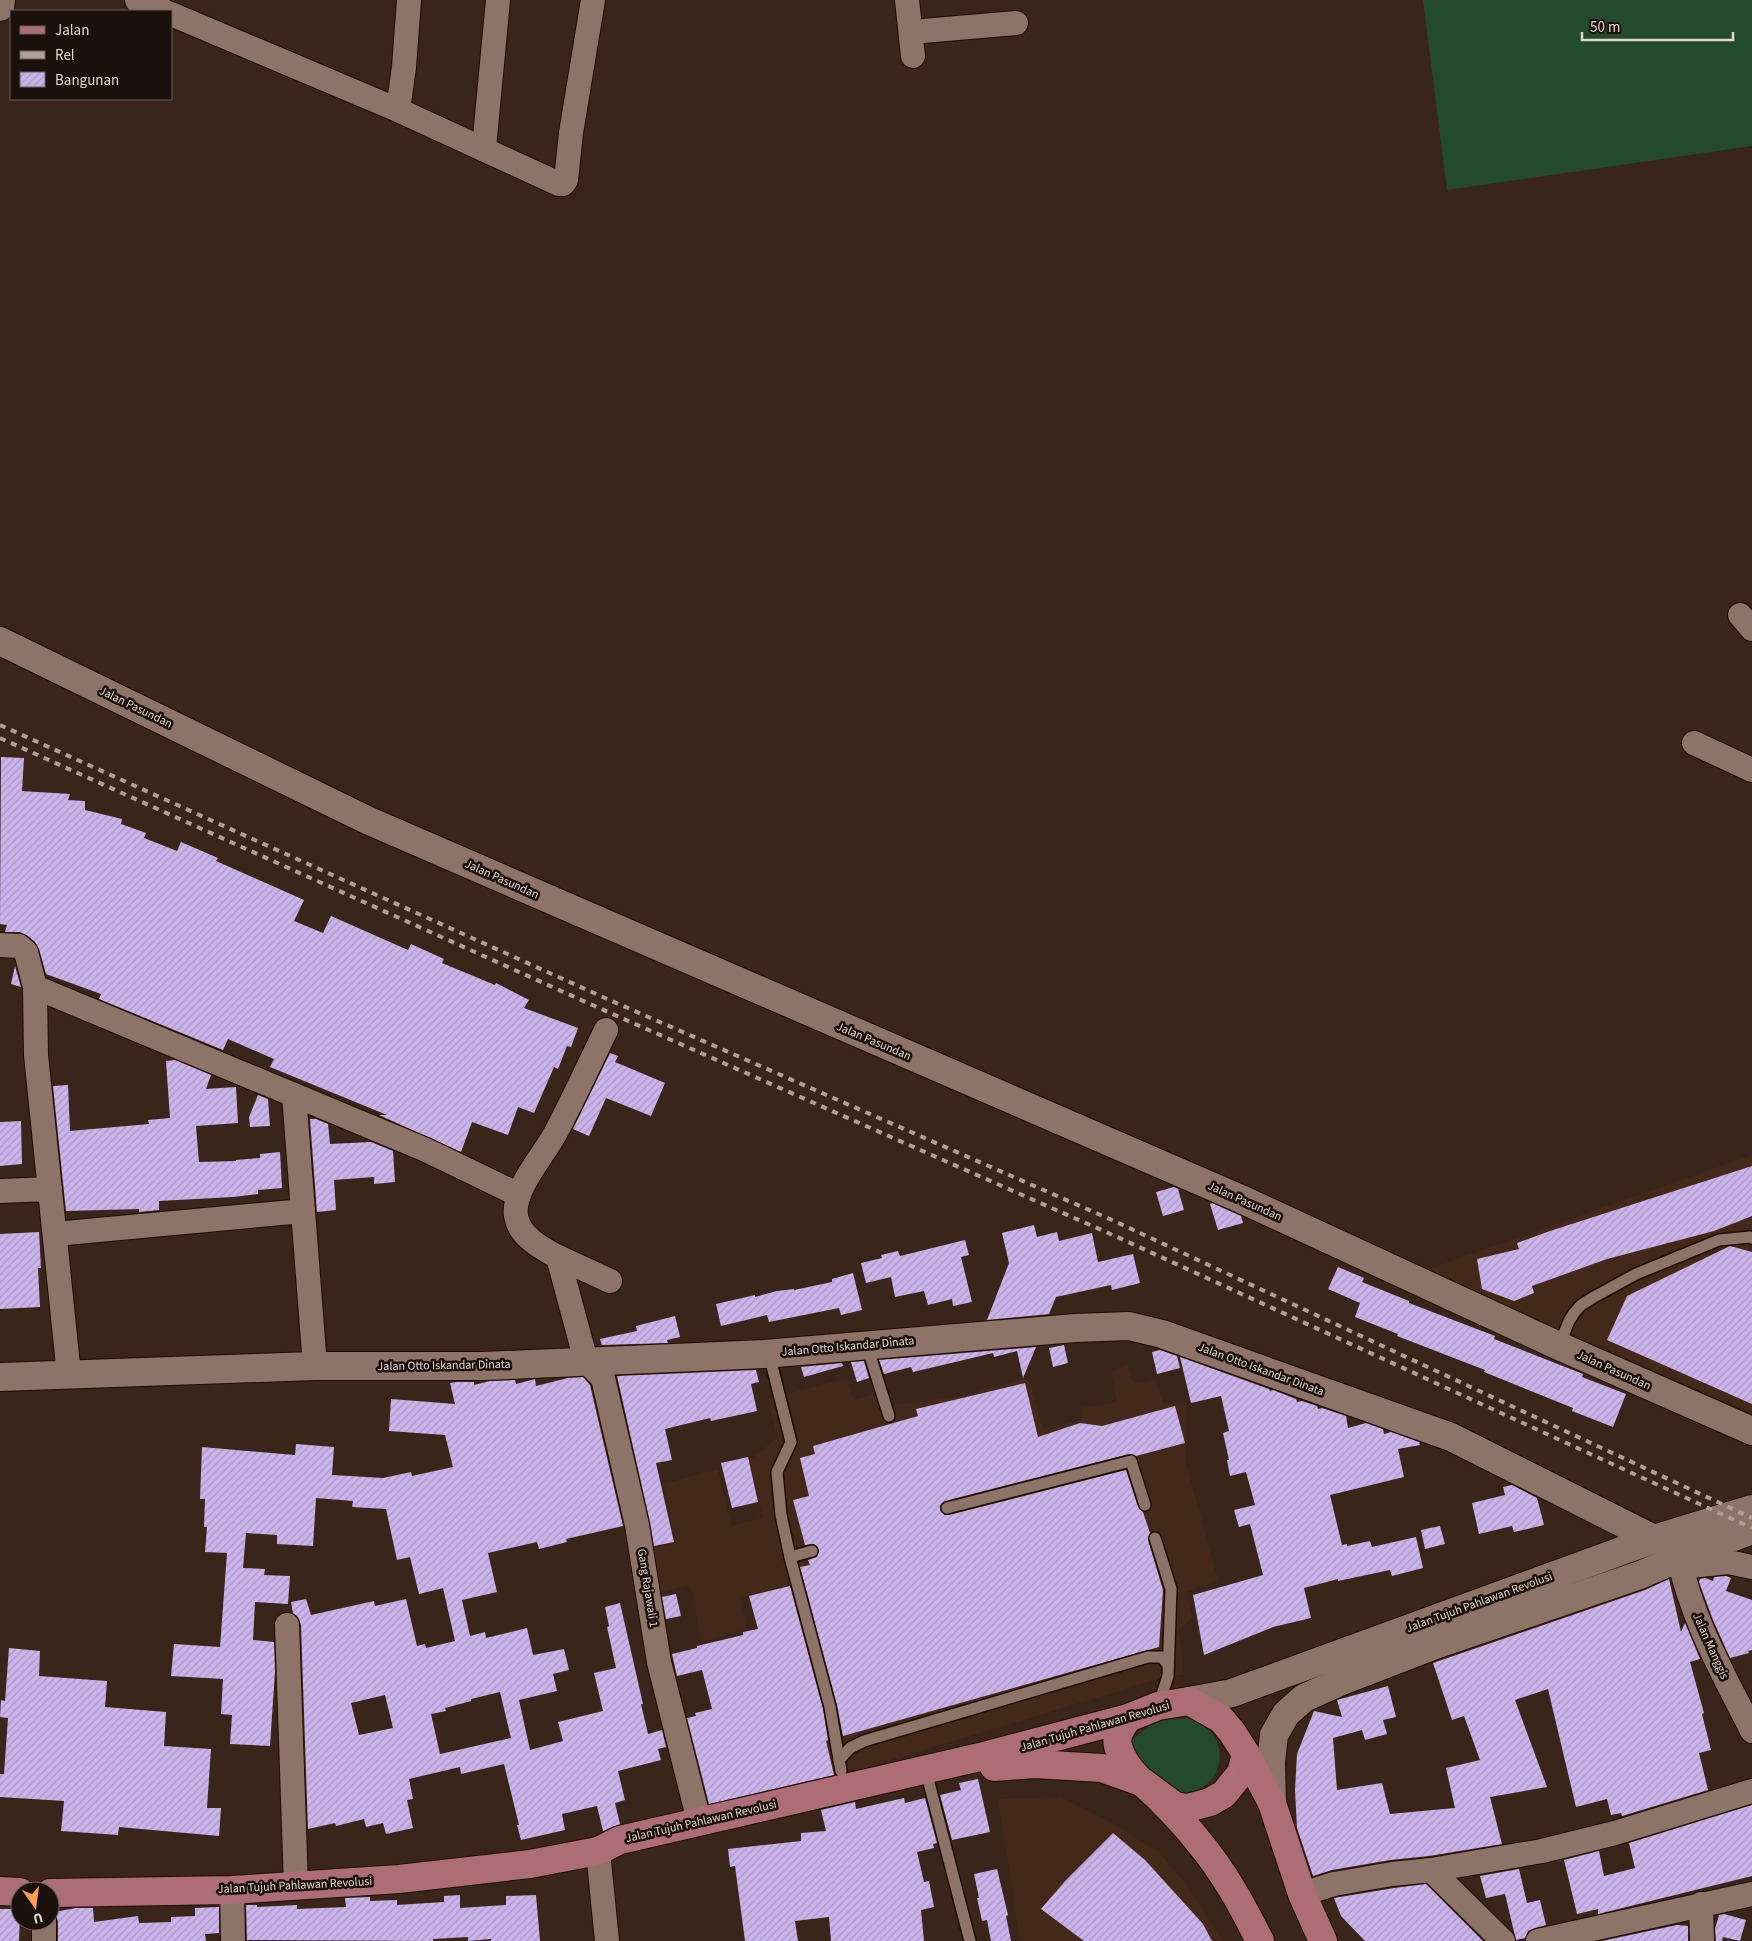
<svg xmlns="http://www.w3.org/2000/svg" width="1752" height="1941" font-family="'Source Sans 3',sans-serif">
	<defs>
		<pattern id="building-hatch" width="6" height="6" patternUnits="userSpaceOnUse" patternTransform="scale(1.25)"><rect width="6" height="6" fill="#cbb4eb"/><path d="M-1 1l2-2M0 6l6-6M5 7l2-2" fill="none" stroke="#a997c0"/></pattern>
	</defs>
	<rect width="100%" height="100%" fill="#3a251a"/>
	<g fill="#44281a">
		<path d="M1752 1155V1413L1426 1270Z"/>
		<path d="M1127 1365 1133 1383 1156 1380 1163 1403 1187 1402 1186 1463 1218 1580 1186 1592 1192 1617 1179 1630 1184 1675 1168 1676 865 1768 841 1771 834 1777 787 1586 740 1597 747 1629 702 1642 690 1585 654 1594 646 1550 676 1543 663 1484 718 1469 731 1526 763 1518 750 1460 777 1438 767 1399 847 1378 854 1400 873 1394 868 1373 882 1370 893 1405 955 1397 1029 1378 1043 1429 1082 1420 1080 1408 1117 1402 1111 1372Z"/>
		<path d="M1060 1797 1110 1822 1159 1852 1188 1887 1223 1941H1020L998 1799Z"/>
	</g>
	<g fill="#234a2e">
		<path d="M1423 0H1752V146L1447 190Z"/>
		<path d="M1186 1718C1238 1731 1226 1797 1177 1792 1172 1791 1164 1789 1160 1785 1156 1782 1153 1777 1150 1774 1145 1768 1135 1760 1132 1753 1131 1751 1131 1745 1131 1742 1148 1723 1162 1719 1186 1718Z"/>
	</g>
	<g fill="url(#building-hatch)" fill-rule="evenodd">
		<path d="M1 757 24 758 22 791 70 794 68 800 85 801V810L122 819 121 824 146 833 144 838 177 851 181 842 218 858 216 861 304 900 294 921 323 933 331 916 408 950 411 944 444 959 442 963 495 985 496 983 529 1000 524 1008 578 1028 571 1047 567 1046 558 1069 554 1067 534 1113 518 1107 508 1135 472 1122 461 1152 379 1115H387L270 1067 274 1059 228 1039 223 1050 99 999 101 994 46 974 39 949 35 942 28 936 20 932H5L7 925 0 924Z"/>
		<path d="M15 966 21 987 11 984Z"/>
		<path d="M610 1053 618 1056 615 1062 665 1083 651 1116 606 1098 589 1136 573 1129Z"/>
		<path d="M175 1060 211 1075 206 1089 236 1087 238 1123 196 1126 199 1162 236 1161V1160L260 1158V1154L280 1152 282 1188 258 1190V1194L233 1197 159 1201V1210L139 1212V1209L66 1211 53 1086 68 1085 70 1131 149 1124 148 1120 170 1118 166 1061Z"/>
		<path d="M258 1095 268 1099 270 1126 250 1127 249 1117Z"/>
		<path d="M310 1119H316L328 1124 330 1144 371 1142 393 1151 395 1182 374 1184V1177L334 1180 336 1210 317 1212Z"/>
		<path d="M21 1121 22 1164 0 1166V1122Z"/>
		<path d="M1752 1166V1216L1714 1231 1607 1259 1532 1286 1534 1293 1514 1301 1482 1289 1477 1259 1519 1249 1517 1243 1550 1231Z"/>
		<path d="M1174 1187 1178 1189 1184 1210 1163 1216 1156 1192Z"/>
		<path d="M1212 1203 1241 1216 1243 1223 1218 1230 1210 1204Z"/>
		<path d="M1034 1225 1037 1237 1057 1232 1059 1241 1092 1233 1098 1262 1133 1254 1140 1283 1112 1290 1111 1285 1056 1297 1049 1314 987 1320 1009 1263 1002 1233Z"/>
		<path d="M39 1232 41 1268H38L40 1307 0 1309V1234Z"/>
		<path d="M965 1240 969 1255 961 1257 972 1302 953 1306 952 1299 928 1305 924 1291 895 1297 891 1277 866 1283 861 1263 882 1258 881 1255 898 1251 900 1256Z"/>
		<path d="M1730 1246 1752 1252V1404L1607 1340 1627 1296Z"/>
		<path d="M1338 1267 1364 1278 1362 1282 1409 1301V1303L1495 1336 1494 1339 1583 1374 1582 1377 1626 1394 1613 1427 1572 1411 1573 1408 1484 1372 1485 1370 1397 1336 1398 1334 1355 1317 1360 1303 1328 1289Z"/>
		<path d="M853 1273 862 1310 841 1315 839 1308 769 1322 767 1315 721 1326 716 1304 755 1295V1297L777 1291 794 1289V1290L832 1282V1279Z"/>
		<path d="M675 1316 680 1337 667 1340 668 1343 602 1345 600 1339 637 1331 636 1326Z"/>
		<path d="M1064 1345 1068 1363 1053 1367 1049 1348Z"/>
		<path d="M1036 1347 1023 1378 1017 1351 994 1357 993 1353 913 1372 911 1367 884 1374 879 1360Z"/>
		<path d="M1160 1350 1177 1356 1180 1368 1157 1374 1152 1352Z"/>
		<path d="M1180 1357 1269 1389 1270 1391 1273 1390 1296 1399 1297 1402 1302 1401 1317 1406 1318 1409 1322 1408 1346 1416 1348 1428 1366 1423 1383 1429 1384 1434 1391 1432 1419 1442 1420 1445 1398 1449 1404 1477 1330 1495 1342 1545 1347 1544V1546L1370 1541 1372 1547 1416 1537 1423 1568 1392 1576 1390 1570 1338 1581V1579L1304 1588 1311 1618 1273 1627 1204 1655 1193 1595 1263 1575 1250 1524 1239 1527 1234 1510 1255 1505 1246 1472 1230 1476 1227 1460H1229L1223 1433 1229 1431 1221 1396 1191 1403Z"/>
		<path d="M864 1361 869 1378 857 1382 851 1362Z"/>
		<path d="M842 1363 843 1366 804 1377 801 1367Z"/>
		<path d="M756 1370 759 1382 751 1384 757 1411 711 1421 710 1418 665 1429 672 1460 656 1463 674 1542 654 1546 650 1522 617 1376Z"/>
		<path d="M583 1377 590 1385 623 1526 566 1539 567 1542 539 1549 537 1542 488 1553 497 1592 462 1600 470 1636 485 1632 486 1638 527 1628 533 1655 564 1649 569 1670 553 1674 557 1691 519 1700 530 1750 563 1741 558 1722 603 1711 594 1673 616 1668 607 1627 609 1626 605 1607 620 1603 643 1704H641L648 1734 662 1730 666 1747 658 1749 661 1760 618 1771 625 1800 615 1803 620 1824 603 1831 597 1806 562 1814 565 1830 521 1840 517 1825H519L504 1764 461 1774 460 1767 409 1779 413 1799 407 1800 413 1828 386 1834 383 1823 366 1827 364 1819 336 1826 335 1823 308 1829 301 1625 298 1617 293 1613 291 1602 306 1599 311 1615 374 1601 375 1606 406 1599 417 1646 425 1644 426 1648 455 1641 443 1588 419 1594 410 1557 397 1560 386 1509 352 1507 353 1501 316 1498 313 1546 277 1544V1535L246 1533 243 1568 265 1569 264 1575 290 1576 288 1604 255 1602 253 1640 274 1642 275 1671 270 1746 230 1744 232 1715 221 1714 223 1679 171 1676 174 1644 220 1647 227 1553 205 1552 207 1527H204L205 1499H200L202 1447 295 1455 296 1444 334 1447 332 1475 383 1478 411 1472 412 1476 453 1467 445 1435 389 1431 391 1399 455 1404 450 1383 457 1382H474V1385L490 1381 515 1380 516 1384 535 1379 536 1386 568 1378ZM500 1692 511 1738 440 1754 431 1714 446 1711 445 1708 471 1701V1699ZM385 1695 393 1728 359 1735 351 1703Z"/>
		<path d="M1025 1383 1038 1437 1080 1423 1102 1426 1175 1406 1185 1443 1136 1456 1129 1454 945 1501 940 1506V1510L945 1515H949L1126 1470 1138 1507 1143 1512 1150 1533 1148 1540 1163 1590 1159 1647 843 1736 837 1705 800 1567 810 1565 808 1560 817 1557 819 1550 814 1544 805 1545 793 1500 809 1496 800 1458 815 1454 813 1446 918 1416 916 1409Z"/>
		<path d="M748 1457 758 1502 732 1508 721 1463Z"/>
		<path d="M1512 1485 1537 1498 1544 1525 1514 1532 1512 1526 1479 1534 1472 1503 1505 1495 1503 1487Z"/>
		<path d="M1440 1526 1445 1544 1425 1549 1421 1530Z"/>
		<path d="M1726 1576 1731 1578 1726 1591 1752 1600V1650L1748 1651 1749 1653 1730 1658 1713 1620 1699 1582 1700 1579 1705 1578 1713 1581 1714 1577Z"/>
		<path d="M1669 1579 1681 1632 1685 1623 1700 1659 1690 1662 1704 1713 1702 1714 1711 1750 1699 1753 1708 1790 1622 1816 1621 1813 1611 1815 1607 1799 1576 1807 1548 1689 1515 1700 1547 1787 1490 1797 1502 1844 1429 1856 1390 1860 1332 1870 1313 1876 1297 1828 1295 1790 1297 1754 1314 1711 1342 1717 1337 1700 1388 1686 1396 1717 1383 1720 1387 1734 1365 1740 1362 1730 1333 1738 1337 1790 1382 1783 1390 1814 1455 1808 1446 1768 1480 1760 1464 1716 1452 1720 1433 1663 1645 1590Z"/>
		<path d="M790 1586 823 1709 828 1740 826 1741 834 1775 709 1804 687 1718 696 1716 695 1713 712 1709 702 1670 677 1676 672 1654 697 1648V1646L743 1635V1632L758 1629 749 1596Z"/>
		<path d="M676 1594 681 1616 666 1619 662 1597Z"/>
		<path d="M9 1648 40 1651 39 1676 107 1681 105 1707 166 1712 164 1746 211 1749 207 1808H221L219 1836 119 1827 118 1835 61 1831 64 1801 0 1797V1774H4L8 1718 0 1717 1 1700 5 1701Z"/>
		<path d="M978 1779 990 1832 952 1840 940 1795 961 1790 959 1783Z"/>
		<path d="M904 1798 905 1803 925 1798 937 1843 933 1844 934 1848 917 1852 924 1882 929 1881 934 1907 921 1910 924 1941H831L829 1917 795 1921 798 1941H745L735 1866 730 1867 728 1849 801 1841V1833L826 1831 821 1810 855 1802 856 1809Z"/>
		<path d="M1752 1805V1876L1598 1914V1909L1577 1914 1564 1860 1599 1851 1604 1876 1635 1868 1629 1843Z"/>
		<path d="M1113 1833 1145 1860 1203 1924 1212 1941H1084L1041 1909 1066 1880Z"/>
		<path d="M997 1869 1008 1915 1006 1916 1011 1941H991L987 1920 982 1921 977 1898H979L974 1874Z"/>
		<path d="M1519 1869 1527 1903 1540 1900 1546 1925 1535 1928 1528 1931 1525 1938 1516 1940 1505 1894 1486 1898 1480 1876Z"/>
		<path d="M1426 1884 1483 1941H1365L1341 1916 1334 1898 1394 1888Z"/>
		<path d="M460 1895V1908L506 1905V1896L536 1895 540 1941H491V1939L468 1941V1937L433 1939V1941L247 1940 246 1905H257V1907L297 1905V1909L346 1907 345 1898 370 1897V1901L397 1900V1905L444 1902V1896Z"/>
		<path d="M219 1907V1933L205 1934 206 1941H58V1921L54 1912 76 1908H93L94 1922 138 1916 139 1923 171 1922V1917L195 1916V1908Z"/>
		<path d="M0 1909H20L19 1941H0Z"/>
		<path d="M1724 1914 1746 1920 1740 1941 1723 1937 1722 1941H1716L1715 1929 1719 1915Z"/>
		<path d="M1677 1925 1688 1926V1941H1602Z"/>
	</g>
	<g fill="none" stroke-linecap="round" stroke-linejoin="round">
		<g stroke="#210d04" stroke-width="14">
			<g id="service">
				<path d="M867 1346 889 1416"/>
				<path d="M1559 1346 1569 1321 1574 1313 1581 1305 1594 1297 1636 1274 1719 1240 1750 1237 1752 1238"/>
				<path d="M769 1354 791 1442 777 1472 781 1515 790 1557 830 1707 841 1771"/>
				<path d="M947 1508 1131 1461 1145 1505"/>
				<path d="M1155 1538 1171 1589 1168 1676 1159 1704"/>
				<path d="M790 1557 812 1551"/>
				<path d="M839 1760 850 1748 864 1741 1148 1657H1162L1168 1665"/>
				<path d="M928 1779 970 1941"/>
			</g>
		</g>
		<g stroke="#210d04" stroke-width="26">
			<g id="minor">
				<path d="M137 0 164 11"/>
				<path d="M907 0 913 56"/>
				<path d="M171 14 398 110 559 184H563L566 180 571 133 593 0"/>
				<path d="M911 32 1016 23"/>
				<path d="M398 110 404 67 409 0"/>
				<path d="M484 148 498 0"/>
				<path d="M1740 615 1752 629"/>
				<path d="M1694 743 1752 770"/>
				<path d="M0 945 19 946 26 952 35 987 36 1055 69 1375"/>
				<path d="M35 987 426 1150 519 1195"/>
				<path d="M606 1030C589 1065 573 1100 555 1134 543 1156 512 1190 516 1216 519 1236 541 1248 558 1257L586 1361 603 1378 637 1525 659 1662 699 1821"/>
				<path d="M294 1095 315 1366"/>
				<path d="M0 1191 50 1189"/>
				<path d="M55 1234 303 1211"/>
				<path d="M558 1257 610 1281"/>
				<path d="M1679 1558C1692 1620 1724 1675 1752 1731"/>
				<path d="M1681 1567 1728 1562 1752 1567"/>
				<path d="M287 1625 296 1886"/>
				<path d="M598 1851 607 1941"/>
				<path d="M1431 1870 1503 1941"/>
				<path d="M232 1890 233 1941"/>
				<path d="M1302 1894 1334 1884 1392 1874 1431 1870 1542 1851 1615 1833 1752 1791"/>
				<path d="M1701 1904 1702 1941"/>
				<path d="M44 1921V1941"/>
				<path d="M1538 1941 1752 1894"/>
			</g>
		</g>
		<g stroke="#210d04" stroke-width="30">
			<g id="tertiary">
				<path d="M0 7 1 0"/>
				<path d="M0 641 367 820 1241 1199 1559 1346 1752 1431"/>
				<path d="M0 1377 315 1366H483L674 1358 764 1354 1075 1328 1129 1326 1162 1334 1451 1437 1654 1539"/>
			</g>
		</g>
		<g stroke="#210d04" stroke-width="30">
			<g id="secondary">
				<path d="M1189 1701 1232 1693 1654 1539 1752 1509"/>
				<path d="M1272 1803 1271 1762 1274 1735 1286 1714 1304 1698 1342 1681 1438 1644 1640 1575 1679 1558 1752 1530"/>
			</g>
		</g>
		<g stroke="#210d04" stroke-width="30">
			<g id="primary">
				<path d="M1128 1718C1121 1728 1114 1737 1119 1749 1126 1771 1146 1785 1162 1801 1175 1814 1187 1827 1198 1841 1224 1872 1242 1905 1260 1941"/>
				<path d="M994 1767 1034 1764 1102 1768 1144 1783 1175 1806 1188 1808 1210 1802 1224 1794 1241 1773 1246 1754"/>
				<path d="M0 1891 20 1892"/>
				<path d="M50 1893 232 1890 399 1879 530 1864 598 1851 620 1840 980 1757 1128 1718 1158 1706 1189 1701 1221 1719 1232 1732 1246 1754 1272 1803 1302 1894 1323 1941"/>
			</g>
		</g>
		<use href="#service" stroke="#8e7468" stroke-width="11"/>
		<use href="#minor" stroke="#8e7468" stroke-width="24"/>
		<use href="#tertiary" stroke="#8e7468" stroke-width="28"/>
		<use href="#secondary" stroke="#8e7468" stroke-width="28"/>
		<use href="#primary" stroke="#ac6d76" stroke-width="28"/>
		<g stroke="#af9f97" stroke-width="4" stroke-dasharray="6 6" stroke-linecap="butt">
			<path d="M0 725 605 998 1112 1220 1752 1518"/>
			<path d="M0 738 599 1008 1115 1236 1752 1528"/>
		</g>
	</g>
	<g text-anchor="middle" stroke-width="5" stroke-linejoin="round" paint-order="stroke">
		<g font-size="12" fill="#e3d5ce" stroke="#1a110c">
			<text transform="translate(136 707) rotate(26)" y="4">Jalan Pasundan</text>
			<text transform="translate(502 879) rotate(24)" y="4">Jalan Pasundan</text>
			<text transform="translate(874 1041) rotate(23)" y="4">Jalan Pasundan</text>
			<text transform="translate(1245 1201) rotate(24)" y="4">Jalan Pasundan</text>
			<text transform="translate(848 1346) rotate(-5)" y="4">Jalan Otto Iskandar Dinata</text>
			<text transform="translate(444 1365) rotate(-1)" y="4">Jalan Otto Iskandar Dinata</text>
			<text transform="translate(1261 1369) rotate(20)" y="4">Jalan Otto Iskandar Dinata</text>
			<text transform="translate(1614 1370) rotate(24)" y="4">Jalan Pasundan</text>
			<text transform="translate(648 1588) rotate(81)" y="4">Gang Rajawali 1</text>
			<text transform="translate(1479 1602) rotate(-20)" y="4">Jalan Tujuh Pahlawan Revolusi</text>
			<text transform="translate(1711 1646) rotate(66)" y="4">Jalan Manggis</text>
			<text transform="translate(1095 1726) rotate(-16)" y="4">Jalan Tujuh Pahlawan Revolusi</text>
			<text transform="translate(701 1821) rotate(-13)" y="4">Jalan Tujuh Pahlawan Revolusi</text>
			<text transform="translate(295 1885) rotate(-3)" y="4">Jalan Tujuh Pahlawan Revolusi</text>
		</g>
	</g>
	<rect x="10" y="10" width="162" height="90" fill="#1a110c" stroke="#6a5f5a"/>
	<rect x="20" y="26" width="25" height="8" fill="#ac6d76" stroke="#6a5f5a"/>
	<text x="55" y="35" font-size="15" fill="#e3d5ce">Jalan</text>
	<rect x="20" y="51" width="25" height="8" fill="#af9f97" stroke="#6a5f5a"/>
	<text x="55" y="60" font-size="15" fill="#e3d5ce">Rel</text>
	<rect x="20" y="72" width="25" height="15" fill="url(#building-hatch)" stroke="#6a5f5a"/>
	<text x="55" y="85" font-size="15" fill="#e3d5ce">Bangunan</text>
	<g transform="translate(35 1906) rotate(166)"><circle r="24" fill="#1a110c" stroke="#6a5f5a"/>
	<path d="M0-4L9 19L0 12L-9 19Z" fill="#fc9e52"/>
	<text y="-8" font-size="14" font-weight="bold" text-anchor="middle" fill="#e3d5ce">U</text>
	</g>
	<path d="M1582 32v8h151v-8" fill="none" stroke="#e3d5ce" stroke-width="2.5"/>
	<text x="1590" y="32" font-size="15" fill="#e3d5ce" stroke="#1a110c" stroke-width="4" paint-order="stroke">50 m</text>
</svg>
